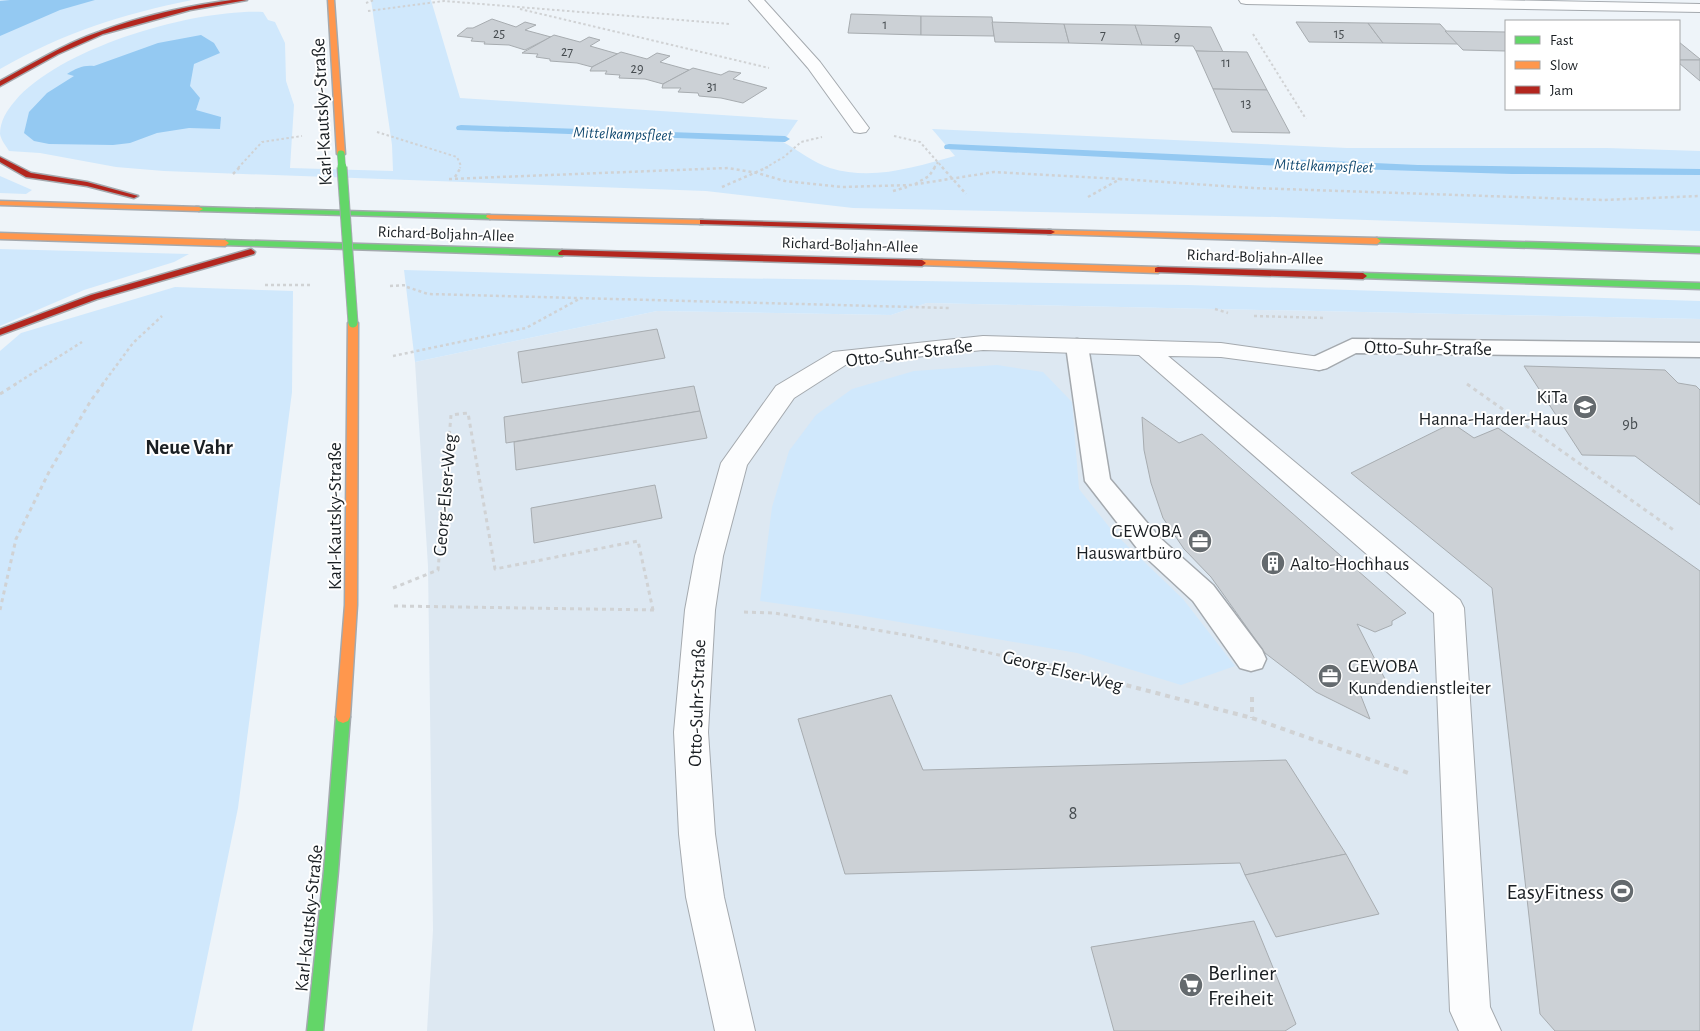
<svg xmlns="http://www.w3.org/2000/svg" width="1700" height="1031" font-family="'Alegreya Sans',sans-serif">
	<rect width="100%" height="100%" fill="#eef4f9"/>
	<path fill="#dde8f2" d="M927 303 1700 319V1031H427L433 930 428 566 415 362 657 311 891 315Z"/>
	<g fill="#d0e8fc">
		<path d="M0 0H192C122 14 63 33 0 69Z"/>
		<path d="M371 0H431L460 98 798 120 783 142C798 150 814 163 830 168 873 181 914 167 955 156L932 129 1347 148H1607L1700 151V231L1276 217 853 208 706 191 164 171 116 167 40 153 9 151C6 146 1 140 0 134 0 121 7 110 15 101 61 47 194 9 263 12L268 20 275 22 285 43 286 81 294 105 290 168 393 171 392 145Z"/>
		<path d="M0 176 32 190 26 194 0 193Z"/>
		<path d="M0 249 189 254 174 262 84 290 0 326Z"/>
		<path d="M404 270 654 277 1188 285 1700 301V319L927 303 891 315 657 311 415 362Z"/>
		<path d="M175 287 293 291 292 392 238 808 192 1031H0V351L21 333Z"/>
		<path d="M997 365 1043 372 1072 402 1079 489 1114 533 1183 599 1235 666 1181 685 1077 653 859 615 760 601 772 507 789 451 816 415 852 389 914 371Z"/>
	</g>
	<g fill="#94c9f2">
		<path d="M10 0H95L60 10 0 36V1Z"/>
		<path d="M201 35 214 43 220 53 194 64 190 86 200 98 196 110 221 117 220 129 189 128 157 133 130 143 113 145 49 144 34 141 24 133 29 112 47 93 74 76 67 74C77 68 83 65 94 66L158 43Z"/>
	</g>
	<g fill="none" stroke-linecap="round" stroke-linejoin="round">
		<g fill="#94c9f2" fill-rule="evenodd">
			<path d="M461 125 785 136 790 139 785 142 457 130 456 128 457 126Z"/>
			<path d="M949 144 1418 165 1700 169V175L1512 174 1324 168 945 149 944 147 945 145Z"/>
		</g>
	</g>
	<g fill="#ccd1d6" stroke="#a7acb0">
		<path d="M851 14 921 16V35L848 33Z"/>
		<path d="M921 16 992 17 994 36 921 35Z"/>
		<path d="M492 19 516 27 525 22 536 25 525 30 551 37 525 50 509 45 484 44 485 42 471 41 473 38 457 36 467 28H473Z"/>
		<path d="M992 22 1064 24 1069 43 995 42Z"/>
		<path d="M1296 22 1368 23 1383 43 1309 42Z"/>
		<path d="M1368 23 1440 24 1458 44 1383 43Z"/>
		<path d="M1064 24 1135 25 1142 45 1069 43Z"/>
		<path d="M1135 25 1211 27 1223 52 1196 51 1193 46 1142 45Z"/>
		<path d="M1445 31 1506 32V51L1463 50Z"/>
		<path d="M554 35 580 42 589 37 600 40 590 46 618 54 592 67 577 63 550 61V59L536 57 538 54 522 53Z"/>
		<path d="M1679 42 1700 59V60H1679Z"/>
		<path d="M1196 51 1247 52 1267 90 1213 89Z"/>
		<path d="M621 52 647 59 657 53 670 56 660 62 689 70 663 84 645 79 619 78 620 75 605 74 607 71H590L592 67Z"/>
		<path d="M1679 60H1700V81L1679 63Z"/>
		<path d="M693 68 721 75 729 71 741 73 733 79 767 88 743 103 721 98 699 96 698 93 678 92 681 88H662L663 84Z"/>
		<path d="M1213 89 1267 90 1290 133 1232 132Z"/>
		<path d="M657 329 665 358 522 383 518 352Z"/>
		<path d="M1524 366 1665 370 1678 383 1696 386 1700 390V505L1635 456 1582 455Z"/>
		<path d="M694 386 700 411 506 443 504 417Z"/>
		<path d="M700 411 707 438 516 470 514 442Z"/>
		<path d="M1142 417 1179 443 1202 434 1406 613 1392 621V625L1375 632 1357 624 1387 683 1357 686 1370 719 1316 692 1265 653 1211 577 1184 549 1163 518 1151 483 1144 450Z"/>
		<path d="M1452 423 1474 438 1498 428 1700 571V1031H1555L1540 1014 1492 588 1351 473Z"/>
		<path d="M655 485 662 518 534 543 531 508Z"/>
		<path d="M891 695 923 770 1286 760 1346 854 1245 875 1240 863 845 874 798 719Z"/>
		<path d="M1346 854 1379 914 1276 937 1245 875Z"/>
		<path d="M1254 921 1296 1024 1285 1031H1114L1091 947Z"/>
	</g>
	<g fill="none" stroke-linecap="round" stroke-linejoin="round">
		<g stroke="#a4a9ae" stroke-width="3">
			<g id="lane">
				<path d="M1077 339 1085 341 1088 346 1110 479 1160 538 1213 585 1262 650 1266 659 1262 668 1251 671 1240 668 1193 601 1140 552 1085 481 1066 346 1069 341Z"/>
				<path d="M1352 339 1700 343V357L1356 353 1327 368 1319 370 1311 368 1308 363 1311 358Z"/>
			</g>
		</g>
		<g stroke="#a4a9ae" stroke-width="2">
			<g id="street">
				<path d="M749 0H764L820 62 869 128 866 132 860 133 854 132 808 68Z"/>
				<path d="M1239 0H1492L1700 4V12L1246 4 1241 3Z"/>
				<path d="M983 336 1221 343 1327 358 1331 363 1327 368 1319 370 1221 357 1168 356 1460 600 1464 608 1490 1007 1501 1031H1459L1450 1011 1434 613 1139 355 983 350 847 364 794 398 747 465 723 556 715 610 708 732 715 834 724 897 755 1031H715L686 897 679 834 674 732 685 610 695 556 721 463 776 386 833 352Z"/>
			</g>
		</g>
		<g stroke="#a4a9ae" stroke-width="3">
			<g id="fast">
				<path d="M196 207 490 215 494 217 490 219 199 211 195 209Z"/>
				<path d="M1377 238 1700 247V253L1374 243V239Z"/>
				<path d="M225 240 562 250 566 253 562 256 222 245 221 243Z"/>
				<path d="M1363 273 1700 283V289L1360 278V274Z"/>
				<path d="M343 711 348 713 350 717 338 871 323 1031H307L324 871 336 717 338 713Z"/>
			</g>
		</g>
		<g stroke="#a4a9ae" stroke-width="3">
			<g id="slow">
				<path d="M328 0H334L345 154 341 156 337 154Z"/>
				<path d="M0 201 199 207 203 209 199 211 0 205Z"/>
				<path d="M487 215 703 220 707 222 703 224 490 219 486 217Z"/>
				<path d="M1048 230 1377 238 1381 241 1377 244 1051 234H1048Z"/>
				<path d="M0 233 225 240 229 243 225 246 0 239Z"/>
				<path d="M922 260 1158 267 1162 270 1158 273 919 265V261Z"/>
				<path d="M353 320 358 323 357 605 350 717 348 721 343 723 338 721 336 717 345 605 348 323Z"/>
			</g>
		</g>
		<g stroke="#a4a9ae" stroke-width="3">
			<g id="jam">
				<path d="M232 0H247L190 10 103 34 58 54 0 86V81C32 64 64 44 99 32 141 16 187 6 232 0Z"/>
				<path d="M0 157 31 173 87 182 138 196 134 198 87 186 26 177 0 162Z"/>
				<path d="M700 220 1051 230 1055 232 1051 234 703 224H700Z"/>
				<path d="M251 249 255 252 254 254 97 299 0 335V329L91 295Z"/>
				<path d="M562 250 922 260 926 263 922 266 559 255 558 253Z"/>
				<path d="M1158 267 1363 273 1367 276 1363 279 1155 272V268Z"/>
			</g>
		</g>
		<g stroke="#d0d2d4" stroke-width="2" stroke-dasharray="2.5 2.5" stroke-linecap="butt">
			<path d="M366 3 374 0"/>
			<path d="M520 9 769 68"/>
			<path d="M368 11 444 1 730 24"/>
			<path d="M1253 34 1306 119"/>
			<path d="M377 132 457 157 461 166 460 168"/>
			<path d="M894 136 920 142 943 168"/>
			<path d="M238 168 262 142 302 136"/>
			<path d="M765 168 784 157 801 142 822 137"/>
			<path d="M934 168 938 162"/>
		</g>
		<g stroke="#d0d2d4" stroke-width="2.5" stroke-dasharray="3 3" stroke-linecap="butt">
			<path d="M942 167 966 194"/>
			<path d="M233 174 240 167"/>
			<path d="M455 177 461 167"/>
			<path d="M449 179 728 168 757 173 785 181 842 187 911 185 994 172 1120 179"/>
			<path d="M915 184 929 176 935 167"/>
			<path d="M722 187 768 167"/>
			<path d="M893 191 907 187"/>
			<path d="M1088 197 1120 179 1253 188 1604 200 1700 196"/>
			<path d="M265 285H311"/>
			<path d="M390 286 408 285"/>
			<path d="M407 287 428 294 949 308"/>
			<path d="M1215 309 1228 313"/>
			<path d="M1254 316 1325 318"/>
			<path d="M393 356 526 328 581 298"/>
			<path d="M14 385 82 342"/>
			<path d="M102 385 133 343 162 316"/>
		</g>
		<g stroke="#d0d2d4" stroke-width="3" stroke-dasharray="4 4" stroke-linecap="butt">
			<path d="M1467 384 1675 531"/>
			<path d="M0 394 16 384"/>
			<path d="M393 588 438 570 451 415 468 413 495 569 638 541 653 610"/>
			<path d="M394 606 655 610"/>
			<path d="M0 610 16 539 49 472 90 402 103 384"/>
			<path d="M744 612 774 613 912 636 1054 667"/>
		</g>
		<g stroke="#d0d2d4" stroke-width="4" stroke-dasharray="5 5" stroke-linecap="butt">
			<path d="M1049 665 1252 718 1411 774"/>
			<path d="M1252 697V718"/>
		</g>
		<use href="#lane" fill="#fcfdfe" fill-rule="evenodd"/>
		<use href="#street" fill="#fcfdfe" fill-rule="evenodd"/>
		<use href="#fast" fill="#63d668" fill-rule="evenodd"/>
		<use href="#slow" fill="#ff974d" fill-rule="evenodd"/>
		<use href="#jam" fill="#b3261e" fill-rule="evenodd"/>
		<g stroke="#a4a9ae" stroke-width="8" stroke-linecap="butt">
			<path id="fast-bridge-far1" d="M341 154 342 168"/>
		</g>
		<g stroke="#a4a9ae" stroke-width="11" stroke-linecap="butt">
			<path id="fast-bridge" d="M342 167 353 323"/>
		</g>
		<use href="#fast-bridge-far1" stroke="#63d668" stroke-width="7"/>
		<use href="#fast-bridge" stroke="#63d668" stroke-width="9"/>
	</g>
	<defs>
		<g id="school-disc" transform="scale(1.25)"><circle r="9.5" fill="#646a6e" stroke="#fff"/><path d="M0-5L7-2L0 1L-7-2ZM-4 1L0 2.5L4 1V4Q0 6-4 4Z" fill="#fff"/></g>
		<g id="office-disc" transform="scale(1.25)"><circle r="9.5" fill="#646a6e" stroke="#fff"/><path d="M-6-3h4V-5.5h4V-3h4V5H-6ZM-1-4.5V-3h2v-1.5ZM-6 0V1H6V0Z" fill="#fff"/></g>
		<g id="building-disc" transform="scale(1.25)"><circle r="9.5" fill="#646a6e" stroke="#fff"/><path d="M-4-6H4V6H1V3H-1V6H-4ZM-2.5-4.3h1.7v1.8h-1.7ZM.8-4.3h1.7v1.8H.8ZM-2.5-1h1.7V.8h-1.7ZM.8-1h1.7V.8H.8Z" fill="#fff"/></g>
		<g id="stadium-disc" transform="scale(1.25)"><circle r="9.5" fill="#646a6e" stroke="#fff"/><path d="M0-5a6.5 5 0 1 0 0 10a6.5 5 0 1 0 0-10ZM-3.5-1.8h7v3.6h-7Z" fill="#fff"/></g>
		<g id="supermarket-disc" transform="scale(1.25)"><circle r="9.5" fill="#646a6e" stroke="#fff"/><path d="M-6-5.5h2.5l.6 2H6L4.5 2H-2.5L-4.4-4H-6ZM-1.5 3.2a1.3 1.3 0 1 0 .1 0ZM3 3.2a1.3 1.3 0 1 0 .1 0Z" fill="#fff"/></g>
	</defs>
	<g fill-rule="evenodd">
		<use href="#school-disc" x="1585" y="407"/>
		<use href="#office-disc" x="1200" y="541"/>
		<use href="#building-disc" x="1273" y="563"/>
		<use href="#office-disc" x="1330" y="676"/>
		<use href="#stadium-disc" x="1622" y="891"/>
		<use href="#supermarket-disc" x="1191" y="985"/>
	</g>
	<g text-anchor="middle" stroke-width="4" stroke-linejoin="round" paint-order="stroke">
		<g font-size="14" fill="#464c50">
			<text x="885" y="29">1</text>
			<text x="499" y="38">25</text>
			<text x="1339" y="38">15</text>
			<text x="1103" y="39">7</text>
			<text x="1177" y="41">9</text>
			<text x="567" y="56">27</text>
			<text x="1226" y="67">11</text>
			<text x="637" y="73">29</text>
			<text x="712" y="91">31</text>
			<text x="1246" y="108">13</text>
		</g>
		<g font-size="16" font-style="italic" fill="#154c72" stroke="#fff">
			<text transform="translate(623 133) rotate(2)" y="6">Mittelkampsfleet</text>
			<text transform="translate(1324 165) rotate(2)" y="6">Mittelkampsfleet</text>
		</g>
		<g font-size="16" fill="#1a1f23" stroke="#fff">
			<text transform="translate(446 233) rotate(2)" y="6">Richard-Boljahn-Allee</text>
			<text transform="translate(850 244) rotate(2)" y="6">Richard-Boljahn-Allee</text>
			<text transform="translate(1255 256) rotate(2)" y="6">Richard-Boljahn-Allee</text>
		</g>
		<g font-size="16" fill="#464c50">
			<text x="1630" y="429">9b</text>
		</g>
		<g font-size="19" fill="#1a1f23" stroke="#fff">
			<text transform="translate(321 112) rotate(-93)" y="7">Karl-Kautsky-Straße</text>
			<text transform="translate(1428 347) rotate(1)" y="7">Otto-Suhr-Straße</text>
			<text transform="translate(909 352) rotate(-7)" y="7">Otto-Suhr-Straße</text>
			<text transform="translate(444 495) rotate(-85)" y="7">Georg-Elser-Weg</text>
			<text transform="translate(334 516) rotate(-90)" y="7">Karl-Kautsky-Straße</text>
			<text transform="translate(1063 670) rotate(14)" y="7">Georg-Elser-Weg</text>
			<text transform="translate(696 703) rotate(-88)" y="7">Otto-Suhr-Straße</text>
			<text transform="translate(308 918) rotate(-84)" y="7">Karl-Kautsky-Straße</text>
		</g>
		<g font-size="19" fill="#1a1f23" stroke="#fff" text-anchor="end">
			<text x="1568" y="403">KiTa<tspan x="1568" dy="22">Hanna-Harder-Haus</tspan></text>
			<text x="1182" y="537">GEWOBA<tspan x="1182" dy="22">Hauswartbüro</tspan></text>
			<text x="1290" y="570" text-anchor="start">Aalto-Hochhaus</text>
			<text x="1348" y="672" text-anchor="start">GEWOBA<tspan x="1348" dy="22">Kundendienstleiter</tspan></text>
		</g>
		<g font-size="19" fill="#464c50">
			<text x="1073" y="819">8</text>
		</g>
		<g font-size="21" font-weight="bold" fill="#1a1f23" stroke="#fff">
			<text x="189" y="454">Neue Vahr</text>
		</g>
		<g font-size="22" fill="#1a1f23" stroke="#fff" text-anchor="end">
			<text x="1604" y="899">EasyFitness</text>
			<text x="1208" y="980" text-anchor="start">Berliner<tspan x="1208" dy="25">Freiheit</tspan></text>
		</g>
	</g>
	<rect x="1505" y="20" width="175" height="90" fill="#ffffff" stroke="#a3a5a7"/>
	<rect x="1515" y="36" width="25" height="8" fill="#63d668" stroke="#a3a5a7"/>
	<text x="1550" y="45" font-size="15" fill="#1a1f23">Fast</text>
	<rect x="1515" y="61" width="25" height="8" fill="#ff974d" stroke="#a3a5a7"/>
	<text x="1550" y="70" font-size="15" fill="#1a1f23">Slow</text>
	<rect x="1515" y="86" width="25" height="8" fill="#b3261e" stroke="#a3a5a7"/>
	<text x="1550" y="95" font-size="15" fill="#1a1f23">Jam</text>
</svg>
